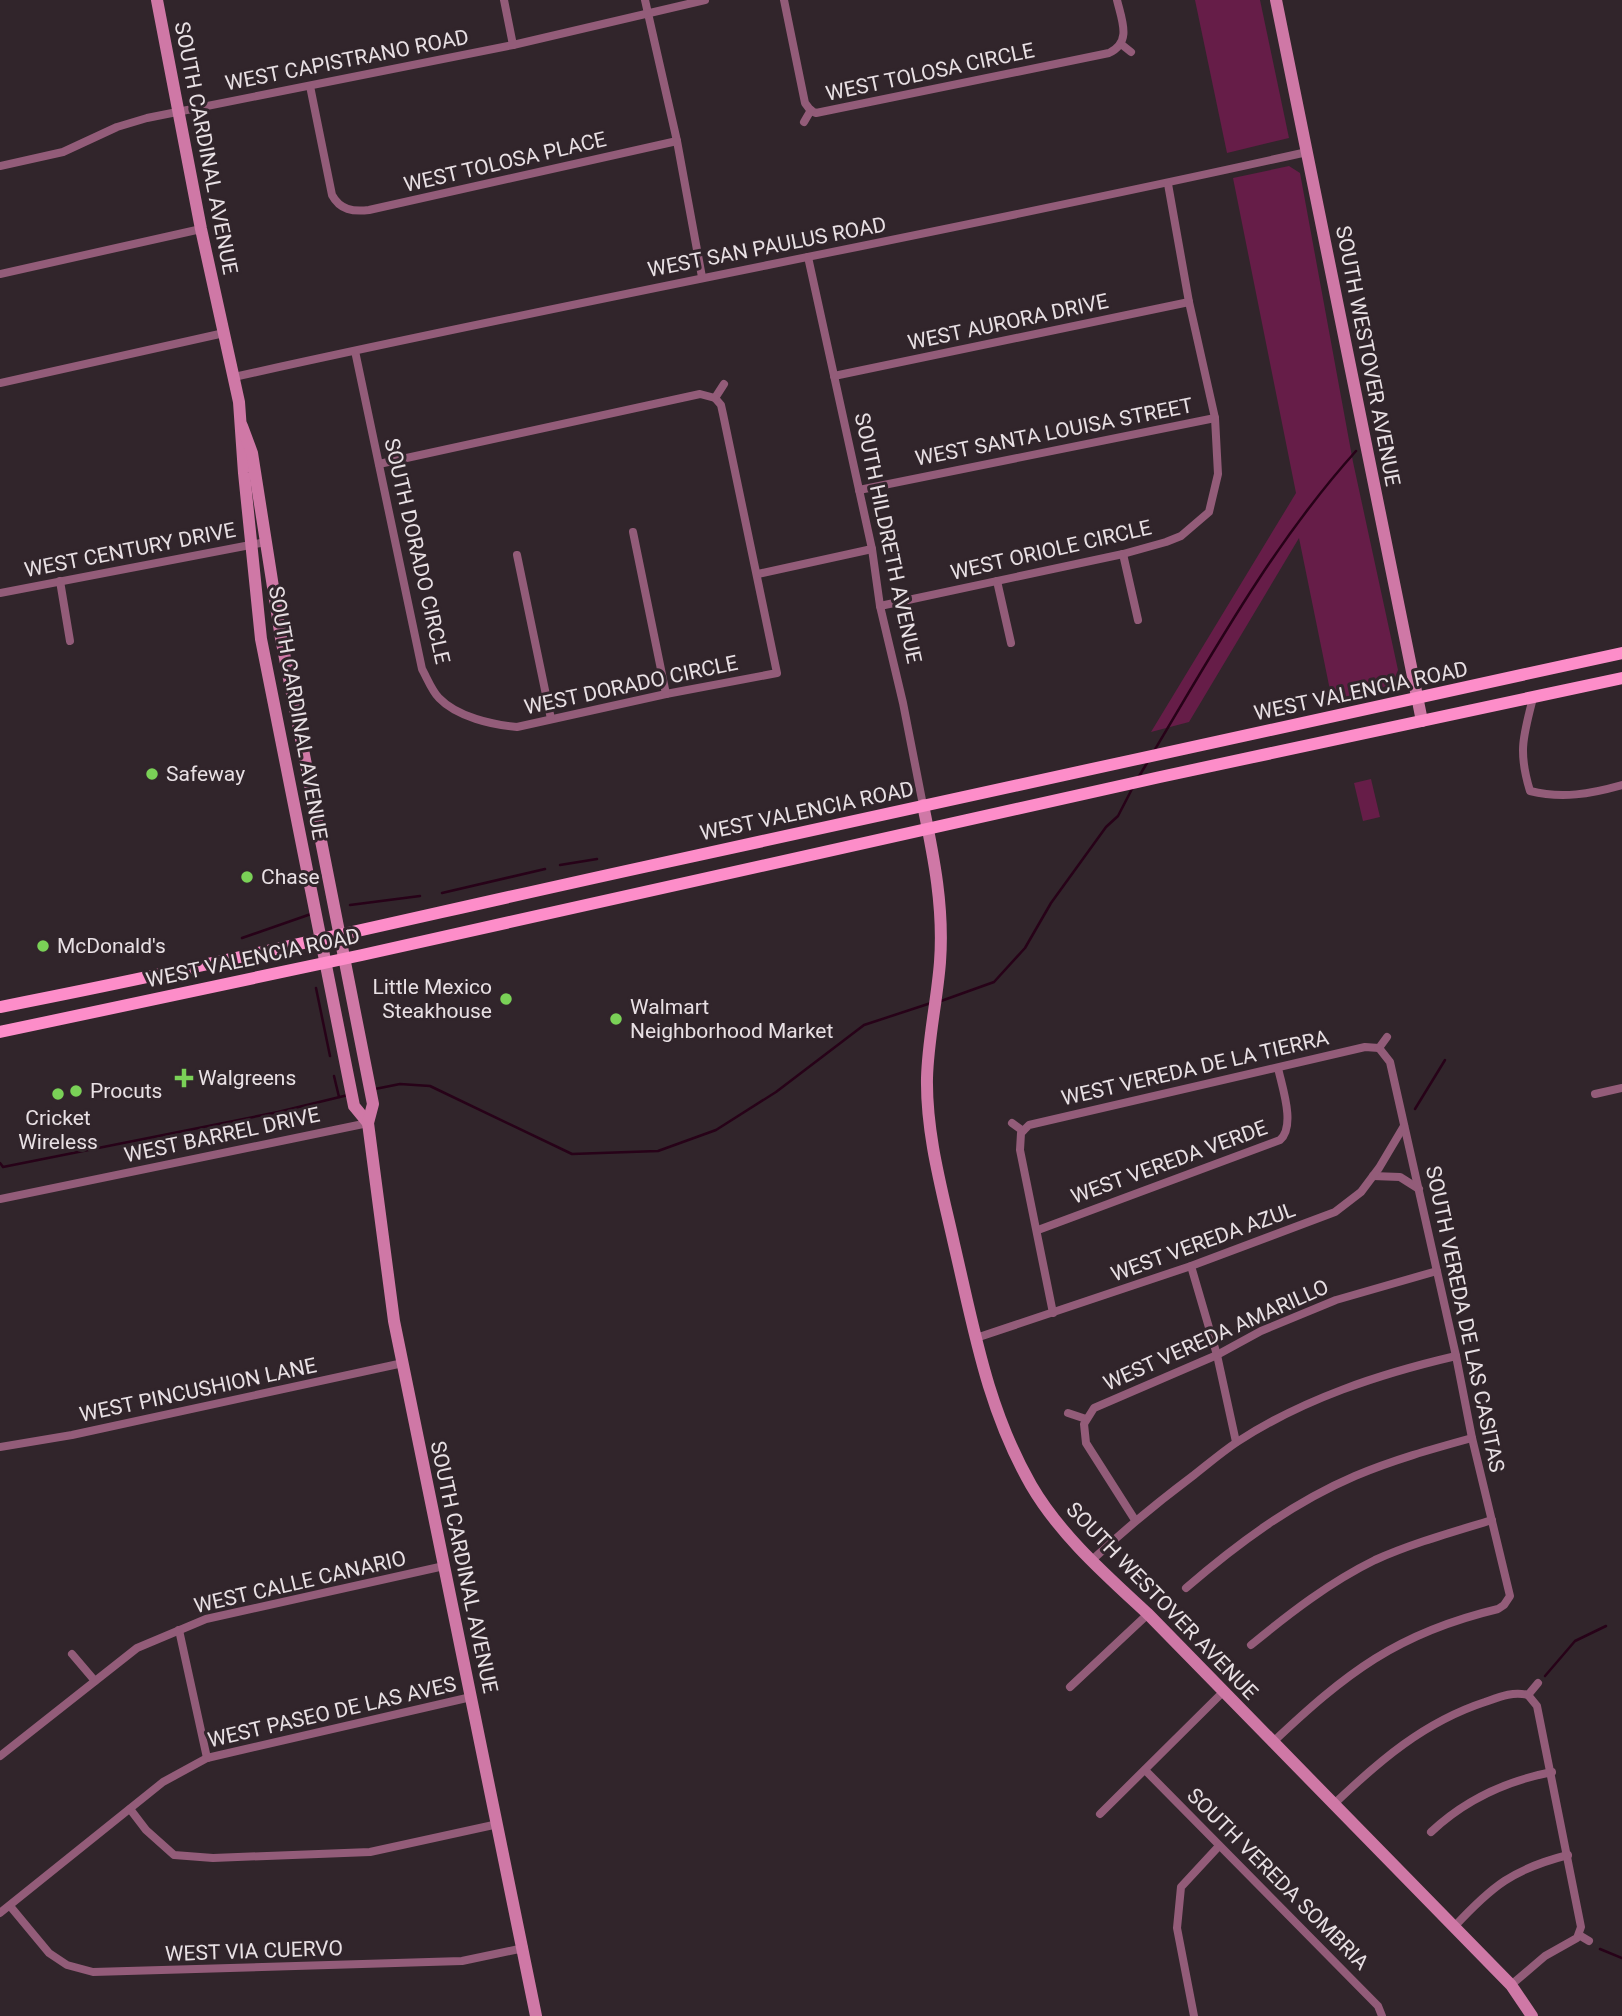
<svg xmlns="http://www.w3.org/2000/svg" width="1622" height="2016" font-family="Roboto,sans-serif">
	<rect width="100%" height="100%" fill="#31252b"/>
	<g fill="#661d48">
		<path d="M1195 0H1260L1289 138 1227 153Z"/>
		<path d="M1289 166 1300 173 1353 462 1398 670 1392 685 1332 700 1299 538 1189 722 1151 732 1296 493 1233 178Z"/>
		<path d="M1371 779 1380 817 1363 821 1354 783Z"/>
	</g>
	<g fill="none" stroke-linecap="round" stroke-linejoin="round">
		<g stroke="#270218" stroke-width="2.5">
			<path d="M1154 751C1216 647 1275 541 1356 451"/>
			<path d="M1138 778 1147 763"/>
			<path d="M874 794 902 788 907 790"/>
			<path d="M560 865 597 859"/>
			<path d="M442 893 545 869"/>
			<path d="M350 905 420 896"/>
			<path d="M242 938 311 914"/>
			<path d="M316 988 330 1056"/>
			<path d="M941 1001 994 982 1025 948 1051 903 1106 827 1118 816 1133 787"/>
			<path d="M334 1076 339 1097"/>
			<path d="M375 1089 400 1084 430 1086 572 1154 658 1151 716 1130 776 1092 864 1025 931 1003"/>
			<path d="M1415 1109 1445 1060"/>
			<path d="M0 1163 3 1167 278 1112 348 1095"/>
			<path d="M1545 1676 1575 1641 1606 1626"/>
			<path d="M1600 1949 1622 1958"/>
		</g>
		<g stroke="#935c79" stroke-width="8">
			<path d="M504 0 513 45"/>
			<path d="M645 0 677 141 702 277"/>
			<path d="M784 0 805 103 811 111 816 113 1109 53C1132 42 1122 21 1117 0"/>
			<path d="M1121 44 1131 52"/>
			<path d="M310 86 332 195C340 210 353 212 369 210L677 141"/>
			<path d="M804 122 811 110"/>
			<path d="M0 166 63 152 117 127 147 118 513 45 705 0"/>
			<path d="M808 257 872 549 880 606 903 703 923 805"/>
			<path d="M0 274 201 229"/>
			<path d="M355 351 422 669C427 678 432 691 439 698 457 717 493 725 517 727L666 694 777 673 723 414 721 405 715 398"/>
			<path d="M834 376 1189 302"/>
			<path d="M234 377C591 297 950 232 1307 152"/>
			<path d="M0 383 224 333"/>
			<path d="M715 398 724 384"/>
			<path d="M379 464 700 394 715 398"/>
			<path d="M859 490 1215 418"/>
			<path d="M633 532 666 694"/>
			<path d="M1123 554 1138 620"/>
			<path d="M517 555 551 719"/>
			<path d="M758 574 872 549"/>
			<path d="M60 581 70 641"/>
			<path d="M997 581 1011 643"/>
			<path d="M0 593 266 542"/>
			<path d="M880 606 1123 554 1166 542 1181 536 1209 512 1218 474 1215 418 1189 302 1168 184"/>
			<path d="M1533 698C1523 737 1518 752 1530 791 1562 799 1590 794 1622 785"/>
			<path d="M1379 1048 1387 1037"/>
			<path d="M1595 1094 1622 1088"/>
			<path d="M1012 1123 1023 1131"/>
			<path d="M1373 1176 1400 1177 1419 1189"/>
			<path d="M0 1199 368 1123"/>
			<path d="M1038 1230 1280 1140C1296 1126 1282 1087 1278 1068"/>
			<path d="M1191 1266 1217 1355 1236 1442"/>
			<path d="M1053 1313 1020 1150 1021 1133 1029 1125 1365 1047 1379 1048"/>
			<path d="M976 1338 1191 1266 1335 1212 1361 1192 1379 1168 1404 1126"/>
			<path d="M1068 1413 1086 1419"/>
			<path d="M0 1447 72 1435 403 1363"/>
			<path d="M1135 1520 1086 1443 1084 1424 1094 1408 1217 1355 1261 1331 1336 1300 1437 1271"/>
			<path d="M1091 1561C1124 1530 1158 1502 1194 1475 1208 1464 1222 1452 1237 1442 1303 1399 1379 1374 1456 1356"/>
			<path d="M1186 1588C1237 1544 1292 1503 1355 1476 1393 1460 1432 1449 1472 1438"/>
			<path d="M179 1630 207 1758"/>
			<path d="M1251 1645C1290 1613 1330 1582 1375 1560 1413 1543 1453 1532 1492 1520"/>
			<path d="M72 1654 95 1681"/>
			<path d="M1070 1687 1148 1614"/>
			<path d="M1528 1695 1538 1683"/>
			<path d="M1272 1743C1346 1673 1397 1633 1498 1609L1504 1605 1510 1596 1472 1438 1456 1356 1390 1062 1379 1048"/>
			<path d="M0 1756 137 1648 206 1619 444 1566"/>
			<path d="M1145 1770 1378 2006 1382 2016"/>
			<path d="M1333 1805C1379 1761 1424 1722 1485 1702 1499 1697 1513 1691 1528 1695"/>
			<path d="M130 1809 146 1830 174 1855 213 1858 370 1852 498 1824"/>
			<path d="M1100 1814 1223 1692"/>
			<path d="M1431 1832C1465 1800 1506 1781 1552 1772"/>
			<path d="M10 1906 49 1953 67 1965 93 1972 462 1961 524 1948"/>
			<path d="M0 1913 163 1782 207 1758 471 1697"/>
			<path d="M1454 1927C1492 1886 1513 1869 1568 1855"/>
			<path d="M1579 1935 1589 1941"/>
			<path d="M1511 1985 1545 1956 1577 1938 1581 1927 1537 1706 1528 1695"/>
			<path d="M1194 2016 1177 1928 1181 1887 1219 1846"/>
		</g>
		<g stroke="#cf78a6" stroke-width="12">
			<path d="M157 0 201 229 239 402 244 473 261 639 354 1106 368 1123"/>
			<path d="M1276 0 1422 721"/>
			<path d="M242 426 252 453 281 638 373 1104 368 1123 394 1321 536 2016"/>
			<path d="M923 805C934 858 944 908 940 962 937 1001 928 1039 927 1078 926 1134 942 1190 954 1244 974 1329 987 1408 1031 1485 1060 1535 1106 1575 1148 1614L1511 1985 1532 2016"/>
		</g>
		<g stroke="#fd8dc9" stroke-width="12">
			<path d="M0 1007C216 965 429 914 644 867 970 795 1296 725 1622 653"/>
			<path d="M0 1032 362 955 1160 777 1622 678"/>
		</g>
	</g>
	<g fill="#7ad157" stroke="#31252b" stroke-width="2.5">
		<circle cx="152" cy="774" r="7"/>
		<circle cx="247" cy="877" r="7"/>
		<circle cx="43" cy="946" r="7"/>
		<circle cx="506" cy="999" r="7"/>
		<circle cx="616" cy="1019" r="7"/>
		<path d="M180.5 1067.5h7v7h7v7h-7v7h-7v-7h-7v-7h7z"/>
		<circle cx="76" cy="1091" r="7"/>
		<circle cx="58" cy="1094" r="7"/>
	</g>
	<g text-anchor="middle" stroke-width="6" stroke-linejoin="round" paint-order="stroke">
		<g font-size="21" fill="#e8e0e4" stroke="#31252b">
			<text transform="translate(347 60) rotate(-11)" y="7">WEST CAPISTRANO ROAD</text>
			<text transform="translate(930 72) rotate(-12)" y="7">WEST TOLOSA CIRCLE</text>
			<text transform="translate(206 148) rotate(79)" y="7">SOUTH CARDINAL AVENUE</text>
			<text transform="translate(505 162) rotate(-13)" y="7">WEST TOLOSA PLACE</text>
			<text transform="translate(767 247) rotate(-11)" y="7">WEST SAN PAULUS ROAD</text>
			<text transform="translate(1008 322) rotate(-12)" y="7">WEST AURORA DRIVE</text>
			<text transform="translate(1368 356) rotate(79)" y="7">SOUTH WESTOVER AVENUE</text>
			<text transform="translate(1054 432) rotate(-11)" y="7">WEST SANTA LOUISA STREET</text>
			<text transform="translate(888 538) rotate(78)" y="7">SOUTH HILDRETH AVENUE</text>
			<text transform="translate(130 550) rotate(-11)" y="7">WEST CENTURY DRIVE</text>
			<text transform="translate(1051 550) rotate(-13)" y="7">WEST ORIOLE CIRCLE</text>
			<text transform="translate(417 551) rotate(77)" y="7">SOUTH DORADO CIRCLE</text>
			<text transform="translate(631 685) rotate(-12)" y="7">WEST DORADO CIRCLE</text>
			<text transform="translate(1361 691) rotate(-12)" y="7">WEST VALENCIA ROAD</text>
			<text transform="translate(298 713) rotate(80)" y="7">SOUTH CARDINAL AVENUE</text>
			<text transform="translate(807 811) rotate(-12)" y="7">WEST VALENCIA ROAD</text>
			<text transform="translate(253 958) rotate(-12)" y="7">WEST VALENCIA ROAD</text>
			<text transform="translate(1195 1068) rotate(-13)" y="7">WEST VEREDA DE LA TIERRA</text>
			<text transform="translate(222 1135) rotate(-12)" y="7">WEST BARREL DRIVE</text>
			<text transform="translate(1169 1162) rotate(-20)" y="7">WEST VEREDA VERDE</text>
			<text transform="translate(1203 1242) rotate(-20)" y="7">WEST VEREDA AZUL</text>
			<text transform="translate(1465 1319) rotate(78)" y="7">SOUTH VEREDA DE LAS CASITAS</text>
			<text transform="translate(1216 1335) rotate(-24)" y="7">WEST VEREDA AMARILLO</text>
			<text transform="translate(198 1390) rotate(-12)" y="7">WEST PINCUSHION LANE</text>
			<text transform="translate(464 1567) rotate(78)" y="7">SOUTH CARDINAL AVENUE</text>
			<text transform="translate(300 1582) rotate(-13)" y="7">WEST CALLE CANARIO</text>
			<text transform="translate(1162 1601) rotate(46)" y="7">SOUTH WESTOVER AVENUE</text>
			<text transform="translate(332 1712) rotate(-13)" y="7">WEST PASEO DE LAS AVES</text>
			<text transform="translate(1278 1879) rotate(45)" y="7">SOUTH VEREDA SOMBRIA</text>
			<text transform="translate(254 1951) rotate(-2)" y="7">WEST VIA CUERVO</text>
		</g>
		<g font-size="21" fill="#e8e0e4" stroke="#31252b" text-anchor="start">
			<text x="166" y="781">Safeway</text>
			<text x="261" y="884">Chase</text>
			<text x="57" y="953">McDonald's</text>
			<text x="492" y="994" text-anchor="end">Little Mexico<tspan x="492" dy="24">Steakhouse</tspan></text>
			<text x="630" y="1014">Walmart<tspan x="630" dy="24">Neighborhood Market</tspan></text>
			<text x="198" y="1085">Walgreens</text>
			<text x="90" y="1098">Procuts</text>
			<text x="58" y="1125" text-anchor="middle">Cricket<tspan x="58" dy="24">Wireless</tspan></text>
		</g>
	</g>
</svg>
